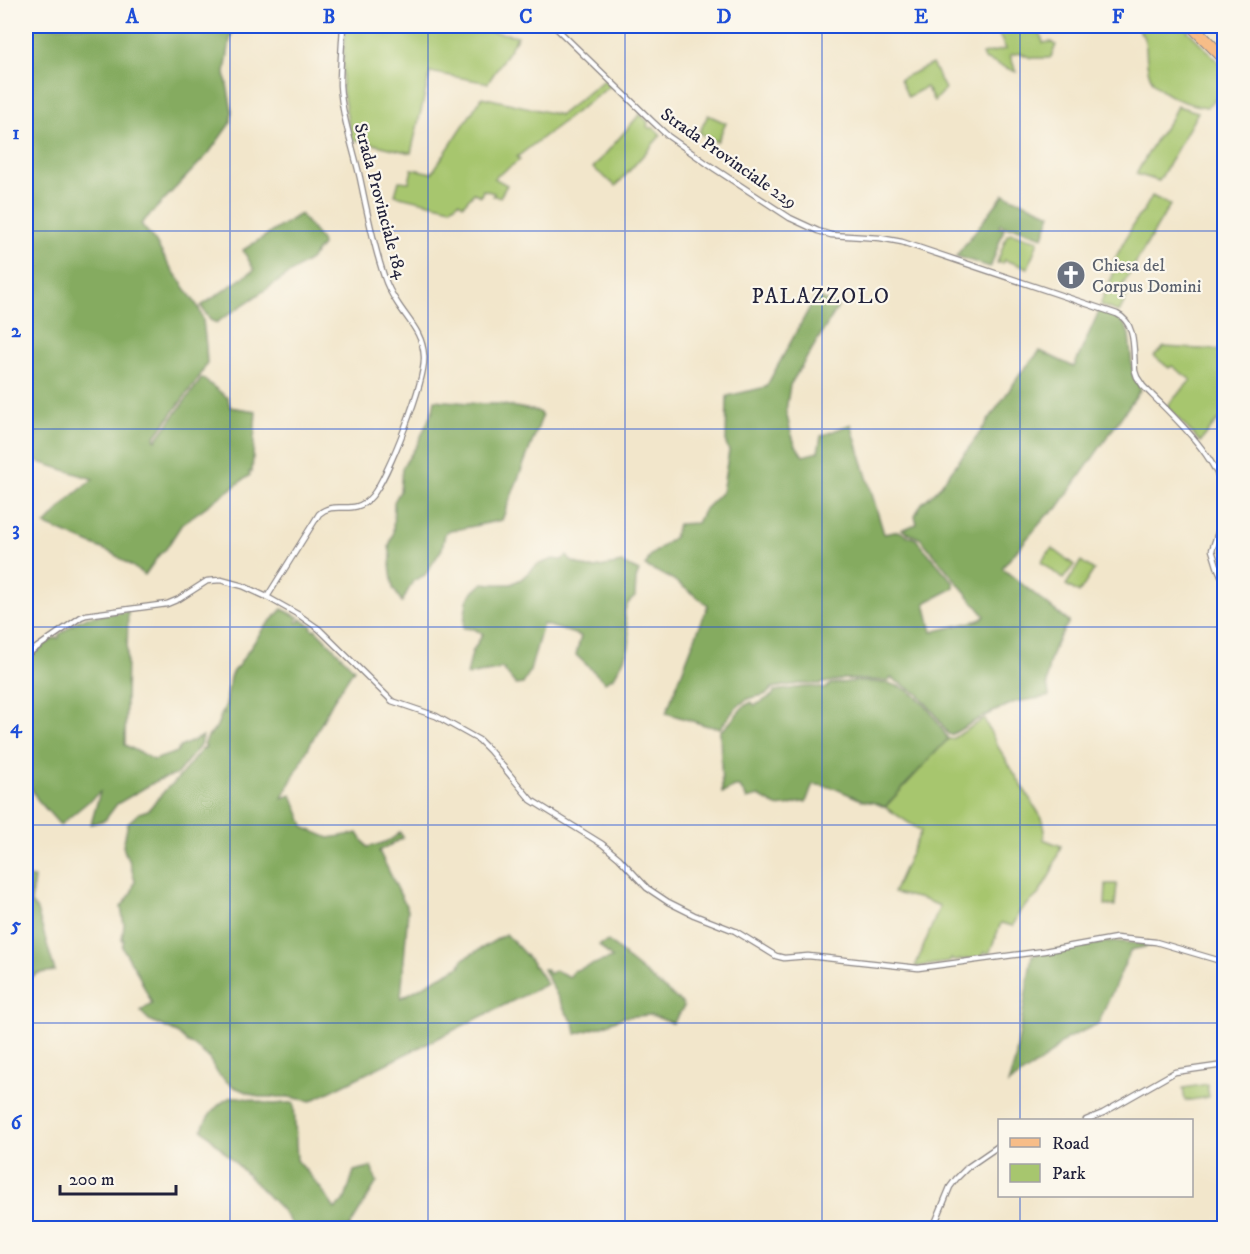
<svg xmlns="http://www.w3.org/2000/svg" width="1250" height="1254" font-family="'IM FELL DW Pica',serif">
	<rect width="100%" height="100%" fill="#fbf7ec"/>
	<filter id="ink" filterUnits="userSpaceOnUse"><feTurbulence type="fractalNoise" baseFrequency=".0167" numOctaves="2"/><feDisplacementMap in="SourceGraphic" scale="12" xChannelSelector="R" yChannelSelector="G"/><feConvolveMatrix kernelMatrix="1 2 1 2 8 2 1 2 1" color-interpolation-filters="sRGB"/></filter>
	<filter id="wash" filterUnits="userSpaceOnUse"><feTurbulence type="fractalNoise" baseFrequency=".008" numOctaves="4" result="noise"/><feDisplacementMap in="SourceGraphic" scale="24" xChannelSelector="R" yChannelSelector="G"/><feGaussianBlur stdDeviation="1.35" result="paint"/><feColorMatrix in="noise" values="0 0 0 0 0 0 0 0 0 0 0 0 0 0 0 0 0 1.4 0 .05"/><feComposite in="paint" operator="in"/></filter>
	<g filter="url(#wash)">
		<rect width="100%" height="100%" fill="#f2e6cb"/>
		<g fill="#a7c66e" stroke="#647454" stroke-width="1.5">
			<path d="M345 26H457L518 36 488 83 430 72 411 153 351 139 342 87Z"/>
			<path d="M1011 26H1039L1043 43 1051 42 1056 45 1051 57 1049 58H1031L1020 53 1010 55 1016 72 984 59 982 54 1006 49 998 33Z"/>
			<path d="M1134 26H1183L1224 67V90L1207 107C1187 105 1155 94 1149 73 1143 54 1152 40 1134 26Z"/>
			<path d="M932 64 945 89 934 101 926 87 908 97 900 79Z"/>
			<path d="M604 80 610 86 517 157 520 160 494 178 507 185 500 197 493 196 494 193 483 190 481 196 474 193 463 205 459 202 451 208 395 195 399 181 409 182 412 169 432 173 482 97 560 115Z"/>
			<path d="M1177 106 1198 112 1159 181 1136 174 1157 138 1170 120Z"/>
			<path d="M640 114 648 122 647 126 649 128H654L661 135 616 186 593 168Z"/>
			<path d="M708 115 726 123 717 142 699 133Z"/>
			<path d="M1152 196 1170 205 1121 288 1129 293 1119 312 1102 306 1101 302 1113 275 1111 266 1137 218 1143 212Z"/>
			<path d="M1011 233 1038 241 1028 268 1004 260 1003 263H997L1007 235Z"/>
			<path d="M1224 345V415L1218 420 1200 442 1167 406 1191 380 1172 366 1169 368 1154 356 1164 347 1219 350Z"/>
			<path d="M1052 548 1074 565 1063 579 1041 562Z"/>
			<path d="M1081 561 1094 570 1079 593 1066 585Z"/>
			<path d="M984 719 997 745 1043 820 1045 831 1043 839 1061 846 1051 873 1038 895 1020 911 1013 926 1001 923 989 954 985 952 982 957 954 961 951 959 950 962 915 967 940 906 922 899 893 893 921 831 885 807 948 739H952Z"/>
			<path d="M1106 884H1117L1115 906 1105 905Z"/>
			<path d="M1207 1084 1209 1097 1185 1101 1183 1088Z"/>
		</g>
		<g fill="#85ab61" stroke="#54664e" stroke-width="1.5">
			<path d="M26 26H234L230 40 225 73 232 111 231 122 209 153 141 224 155 241 169 265 199 308 203 320 206 346 207 363 200 376 154 438 156 440 202 378 228 398 230 407 256 411 252 472H249L250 475 182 524 166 549 159 555 145 575 112 553 45 525 70 498 93 479 26 458Z"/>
			<path d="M1004 194 1051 214 1043 237 1014 227 1008 228 1000 224 999 227 1004 229 991 266 990 267 956 256Z"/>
			<path d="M300 214 321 240 322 245 310 260 216 323 210 320 201 306 254 270 243 250Z"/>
			<path d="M816 296 838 307 790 385 786 411 790 429 795 444 803 456 818 452 821 436 851 424 884 534 898 531 916 539 954 583V588L952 589 925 603 932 632 979 620 985 616 921 539 904 531 902 529 917 524 915 515 922 503 937 490 974 441 1021 373 1040 351 1074 367 1099 311 1101 310 1117 317 1126 326 1129 335 1133 376 1141 389 1057 509 1048 514 1002 568 1069 622C1057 639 1047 660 1047 682 1047 687 1049 691 1049 696L1047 697 1015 702 982 717 951 735 948 734 935 714 918 694 891 678 889 681 844 679 819 684H799L772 688C768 697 759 695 751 698 737 703 729 717 720 728L708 726 666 713 708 605 672 579 645 566 651 555 674 537 678 524 697 523 703 511 722 492 729 451 726 444 727 396 766 387Z"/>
			<path d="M435 400 480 404H499L537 411 540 413 542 417 502 520 446 532 445 534 442 549 425 575 413 581 402 602 393 588 390 565 391 557 389 547 393 534 394 502 400 491 402 468 417 445 433 410Z"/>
			<path d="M567 556 571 561 588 568H594L622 563 639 571 636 579 635 597C613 613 634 625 629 646 629 650 616 674 614 677 611 679 608 680 605 682L576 655 581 636 543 624 530 671 523 684 516 685 503 669 499 668 498 670 467 675 472 652 483 634 474 629 463 628 467 601 471 594 483 583 494 584H511L521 579 537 565 553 559 561 560Z"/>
			<path d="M282 609 298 617 297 622H300L301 619 312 626 311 628 314 630 315 629 354 669 333 701 282 798 292 795 305 828 329 838 358 833 367 847C380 844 391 842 400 832L403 838 379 851 408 910 401 998 460 966 463 959 506 934 533 963V966H535L547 984 311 1101 288 1097H276L275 1096H273V1097H258L232 1086 218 1074 208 1057 193 1045 188 1043 177 1033 149 1020 141 1012V1010L152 1004 137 972 122 947 124 940H122L124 925 121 907 131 894 135 881 129 860 125 853 123 846 128 823 139 813 148 810 167 788 174 783 185 770 202 749H204L206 746 204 745 208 737 216 728 222 713 225 714 223 711 226 704 230 677 233 671 238 666 263 629Z"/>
			<path d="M128 611 125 745 154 760 177 752 180 747 203 736 199 747 176 775 158 780 117 804 105 820 91 824 100 792 60 825 37 799 28 782V751H26V657L54 638H59V635L78 621 87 617Z"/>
			<path d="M857 681C868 682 880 682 890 684 918 688 935 717 948 739L885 807 875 803 864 801 834 788 813 784 806 802C796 801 787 809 777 806 771 804 764 799 759 796L747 799 740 787H735L722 793 720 731C731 725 734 716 743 707 744 706 750 703 752 702L754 705C760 704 767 698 773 695L774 691C792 689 808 684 825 689L831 684Z"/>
			<path d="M26 877 34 878 31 903 37 910 55 971 39 973 31 977 28 958 26 957Z"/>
			<path d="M608 941 625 955V957L683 1004 684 1007 673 1023 650 1015 623 1017 603 1026 576 1034 574 1023 567 1014 543 969H546L549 974 555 970 570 977 573 971 612 958 599 945Z"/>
			<path d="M1113 941 1154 945 1131 950 1098 1024 1066 1039 1046 1058 1008 1084 1015 1061 1032 955Z"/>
			<path d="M231 1097C245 1095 259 1104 274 1104 281 1104 287 1102 294 1103L297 1160 319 1186 335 1209 345 1199 354 1171 371 1167 377 1182 349 1228H294L281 1209 202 1129C207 1116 218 1103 231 1097Z"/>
		</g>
	</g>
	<g filter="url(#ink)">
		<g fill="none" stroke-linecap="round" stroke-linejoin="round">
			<g stroke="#8a8483" stroke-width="7">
				<g id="tertiary">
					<path d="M554 26 653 122 668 136 709 165 790 218 818 231 831 235 880 238 902 242 1117 314C1137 323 1133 352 1135 371L1137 377 1143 386C1171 414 1215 453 1224 492"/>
					<path d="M1224 508 1223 518 1212 550 1217 566 1224 582"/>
					<path d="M267 597 319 514C336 499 353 518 372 496 388 477 426 380 424 356 423 334 409 321 398 304 392 295 387 286 384 276 373 244 367 211 360 178 353 147 342 117 340 85 340 65 342 45 343 26"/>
					<path d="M26 655 81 617 86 615 167 604 179 599 207 581 221 580 243 586 267 597 299 615 319 629 392 701 436 716 479 740 490 751 531 800 602 844 619 858 647 888 668 902 694 915 735 931 776 956 784 958 808 956 918 968 1044 951 1116 938 1156 942 1224 962"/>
					<path d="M1086 1120 1103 1113 1175 1072 1224 1065"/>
					<path d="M933 1228 950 1187 956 1179 968 1167 1000 1145"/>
				</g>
			</g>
			<g stroke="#8a8483" stroke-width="8">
				<g id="primary">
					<path d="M1188 26 1224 62"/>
					<path d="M1196 26 1224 55"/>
				</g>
			</g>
			<use href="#tertiary" stroke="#fff" stroke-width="4.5"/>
			<use href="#primary" stroke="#f7bd88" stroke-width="6"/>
		</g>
	</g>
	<path fill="none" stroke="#1d4ed8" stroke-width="1.5" stroke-opacity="0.55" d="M230 26V1228M428 26V1228M625 26V1228M822 26V1228M1020 26V1120M26 231H1224M26 429H1224M26 627H1224M26 825H1224M26 1023H1224M1020 1196V1228"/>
	<defs>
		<g id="church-disc" transform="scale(1.5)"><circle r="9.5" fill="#6b7280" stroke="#fbf7ec"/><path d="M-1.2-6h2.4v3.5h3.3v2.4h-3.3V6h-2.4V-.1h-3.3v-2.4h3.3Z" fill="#fff"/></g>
	</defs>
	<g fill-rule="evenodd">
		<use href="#church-disc" x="1071" y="275"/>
	</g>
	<g text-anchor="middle" stroke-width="4.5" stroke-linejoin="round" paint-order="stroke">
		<g font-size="18" fill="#22223b" stroke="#fbf7ec">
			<text transform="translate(729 158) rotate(35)" y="6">Strada Provinciale 229</text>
			<text transform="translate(381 201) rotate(75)" y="6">Strada Provinciale 184</text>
		</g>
		<g font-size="18" fill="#5b616d" stroke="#fbf7ec" text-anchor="start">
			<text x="1092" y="271">Chiesa del<tspan x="1092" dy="21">Corpus Domini</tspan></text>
		</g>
		<g font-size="21" letter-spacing="1.5" fill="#22223b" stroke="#fbf7ec">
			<text x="821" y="303">PALAZZOLO</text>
		</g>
	</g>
	<rect width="1250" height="1254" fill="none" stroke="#fbf7ec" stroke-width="66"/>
	<rect x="998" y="1119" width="195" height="78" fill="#fbf7ec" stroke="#a4a2a5" stroke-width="1.5"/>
	<rect x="1010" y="1138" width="30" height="9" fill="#f7bd88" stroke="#a4a2a5" stroke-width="1.5"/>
	<text x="1052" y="1149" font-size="18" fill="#22223b">Road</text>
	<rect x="1010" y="1164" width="30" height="18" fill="#a7c66e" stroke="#a4a2a5" stroke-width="1.5"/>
	<text x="1052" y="1179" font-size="18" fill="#22223b">Park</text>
	<path d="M60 1185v9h116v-9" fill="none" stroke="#22223b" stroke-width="3"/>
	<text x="69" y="1185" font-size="18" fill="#22223b" stroke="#fbf7ec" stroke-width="4.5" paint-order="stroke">200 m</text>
	<rect x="33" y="33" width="1184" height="1188" fill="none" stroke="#1d4ed8" stroke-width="2"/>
	<g font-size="20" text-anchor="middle" font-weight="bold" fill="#1d4ed8">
		<text x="132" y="23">A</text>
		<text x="329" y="23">B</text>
		<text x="526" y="23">C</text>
		<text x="724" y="23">D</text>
		<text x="921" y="23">E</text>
		<text x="1118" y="23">F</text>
		<text x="16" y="139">1</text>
		<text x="16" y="337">2</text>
		<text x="16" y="535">3</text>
		<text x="16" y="733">4</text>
		<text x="16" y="931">5</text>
		<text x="16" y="1129">6</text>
	</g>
</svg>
